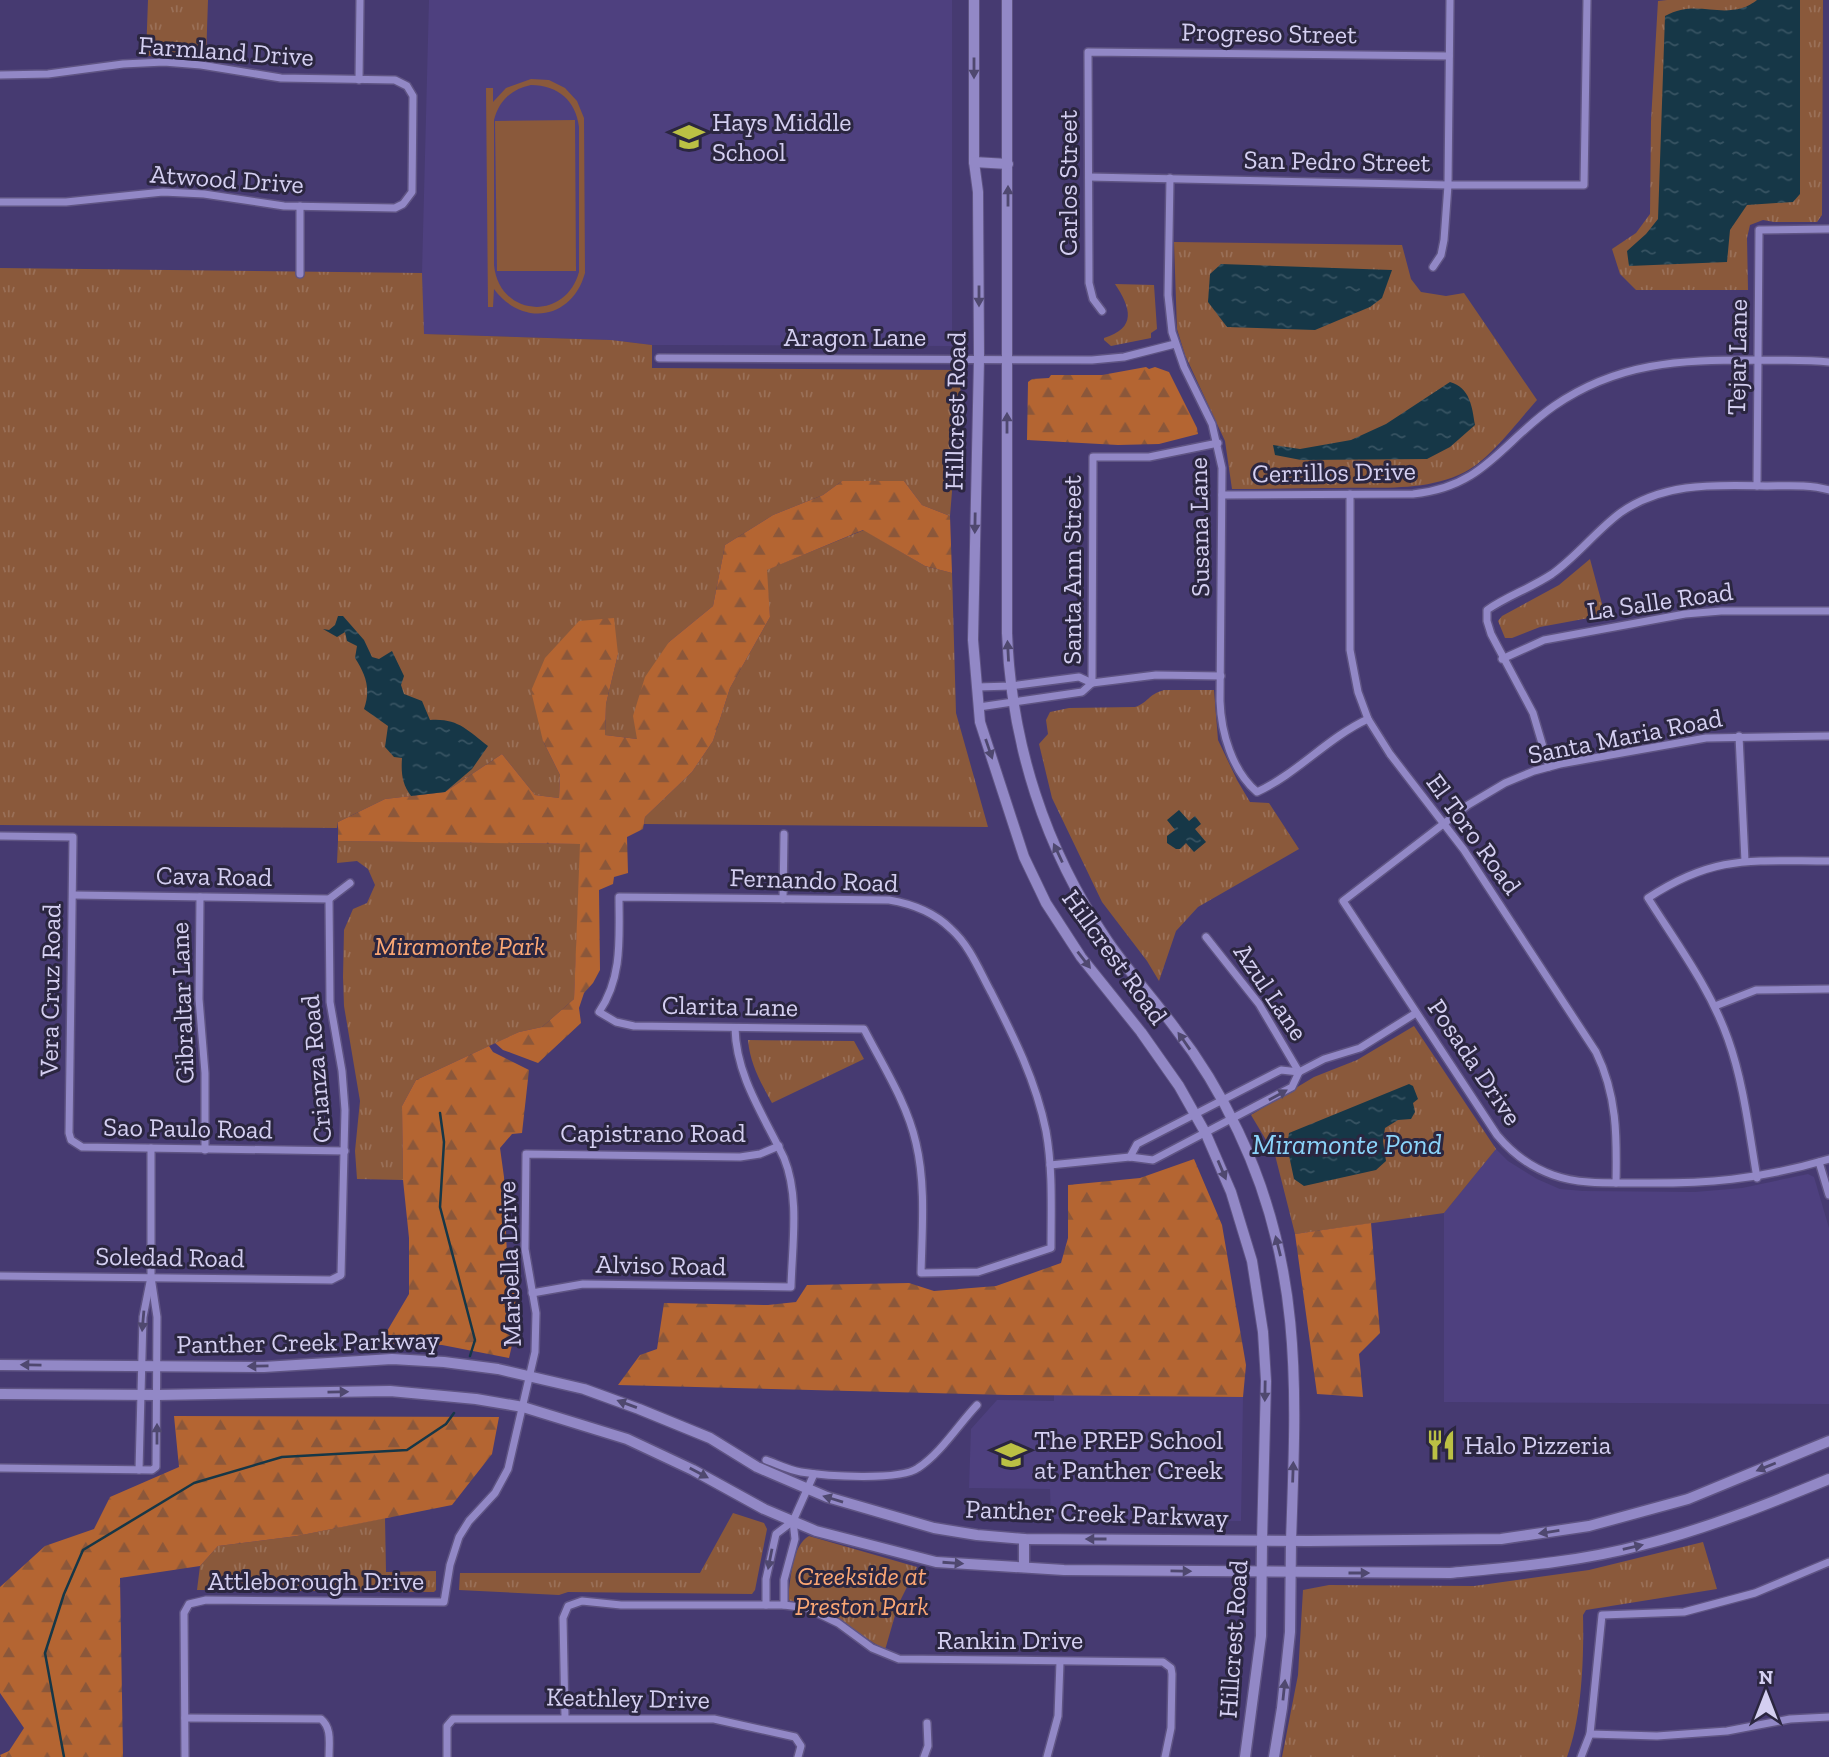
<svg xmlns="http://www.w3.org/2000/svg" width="1829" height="1757" font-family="'Zilla Slab',serif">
	<defs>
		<pattern id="grass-tufts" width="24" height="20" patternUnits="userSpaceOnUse" patternTransform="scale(1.75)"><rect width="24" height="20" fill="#8a593b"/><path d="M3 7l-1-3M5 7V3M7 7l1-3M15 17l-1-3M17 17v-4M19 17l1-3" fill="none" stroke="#9a7058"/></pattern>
		<pattern id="forest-firs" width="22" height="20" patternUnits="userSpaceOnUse" patternTransform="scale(1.75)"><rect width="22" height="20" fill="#b46532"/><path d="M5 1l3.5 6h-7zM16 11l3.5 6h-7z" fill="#8b573a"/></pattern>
		<pattern id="water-ripples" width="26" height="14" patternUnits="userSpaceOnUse" patternTransform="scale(1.75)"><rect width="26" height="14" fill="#163747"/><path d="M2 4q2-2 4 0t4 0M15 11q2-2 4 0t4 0" fill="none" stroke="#375362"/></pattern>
	</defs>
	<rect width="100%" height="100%" fill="#463a71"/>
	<g fill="#4e407f">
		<path d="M429 0H952V346L652 345 611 340 423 334 422 273Z"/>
		<path d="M1496 1149 1508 1161 1537 1179 1560 1189 1583 1191 1695 1192 1742 1188 1808 1174 1814 1177 1829 1228V1404L1444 1402V1213Z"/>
		<path d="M1054 1395 1243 1397 1241 1521 1051 1519 1050 1489 969 1488 971 1429 997 1400 1054 1401Z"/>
	</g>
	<g fill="url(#grass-tufts)">
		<path d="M148 0H208L206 59 192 57 146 56Z"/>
		<path d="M1667 0H1823L1822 215 1817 222H1774L1763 220 1750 225 1747 238 1748 290H1636L1620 274 1612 249 1636 233 1650 214 1651 121 1658 1Z"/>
		<path d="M1174 242 1402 245 1411 279 1421 292 1446 296 1464 293 1537 400C1519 420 1493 455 1470 469 1432 492 1382 487 1339 488 1304 488 1268 489 1232 489L1225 441 1185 355 1177 329Z"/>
		<path d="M0 268 422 273 424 334 611 340 652 345V368L962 370 950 516 922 505 904 481H842L823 495 773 515 725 545 713 606 669 642 637 739 605 735 606 704 618 654 543 741 560 775 559 798 535 795 502 754 445 792 385 799 338 822 337 828 0 825Z"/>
		<path d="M1115 284 1154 285 1157 329 1151 333V338L1111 346 1104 340V338C1137 328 1131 308 1115 284Z"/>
		<path d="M864 530 925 566 952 573 956 713 988 827 644 824 645 817 692 772 713 741 730 688 770 617 766 570Z"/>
		<path d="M1590 559 1605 615 1540 627 1512 638H1505L1498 621 1502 616 1559 585Z"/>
		<path d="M1164 690H1214L1218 740 1237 780 1250 802 1269 803 1299 849 1198 907 1176 931 1159 981 1147 961 1102 902 1052 798 1039 744 1048 734 1046 720 1050 712 1069 708 1135 707C1148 703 1147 695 1164 690Z"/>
		<path d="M338 841 581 844 574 999 542 1027 519 1032 416 1080 402 1106 403 1180 357 1179 355 1151 360 1101 344 1006 343 977 344 930 353 909 367 903 375 885 368 869 357 861 337 863Z"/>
		<path d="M1414 1026 1496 1149 1444 1213 1295 1234 1275 1155 1251 1115 1314 1077 1357 1060Z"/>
		<path d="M748 1040 854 1041 864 1059 772 1103C761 1083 750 1064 748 1040Z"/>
		<path d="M733 1513 764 1523 767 1529 755 1590 752 1594 568 1592 559 1595 459 1590 460 1573H700Z"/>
		<path d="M385 1518 386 1572 436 1571V1590L434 1592 197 1590 200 1566 218 1546 297 1536Z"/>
		<path d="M809 1536 917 1567 898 1605 885 1650 830 1615 790 1602 788 1597C791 1579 792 1545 809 1536Z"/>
		<path d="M1703 1542 1717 1589 1586 1610 1583 1615C1584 1657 1582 1718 1567 1757H1282L1298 1675 1303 1590 1329 1585 1474 1586 1589 1570Z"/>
	</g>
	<g fill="url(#forest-firs)">
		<path d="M1146 367 1149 369 1155 367 1169 372 1197 428 1198 434 1159 444 1118 445 1027 440 1028 382 1032 379 1049 378 1051 375H1102Z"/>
		<path d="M842 481H904L922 505 950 516 952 573 925 566 863 530 767 570 770 617 730 688 713 741 692 772 645 817 643 829 627 837 628 873 614 877 613 884 599 890 600 970 593 983 584 993 579 1008 581 1023 538 1063 503 1050 495 1043 519 1032 542 1027 574 999 580 844 338 841V822L385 799 445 792 502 754 535 795 559 798 560 775 543 741 531 691 545 658 579 621 614 618 618 654 606 704 605 735 637 739 633 716 645 677 669 642 713 606 725 545 773 515 823 495Z"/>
		<path d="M489 1046 493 1052 529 1070 522 1133 512 1134 500 1148 504 1177 507 1258 519 1315 509 1358 442 1345 380 1343 409 1294V1238L403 1180 402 1106 416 1080Z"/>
		<path d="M1194 1159 1222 1225 1246 1365 1243 1397 1008 1395 618 1385 640 1355 657 1349 664 1303 768 1305 796 1302 807 1285 909 1283 934 1291 996 1286 1061 1263 1068 1238V1185L1140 1178Z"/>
		<path d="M1371 1223 1380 1333 1359 1354 1363 1397 1317 1394 1295 1234Z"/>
		<path d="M174 1416 499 1417 492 1454 452 1505 297 1536 218 1546 200 1566 120 1578 123 1757H1L0 1755 9 1751 24 1728 0 1693V1587L45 1546 94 1529 110 1497 179 1467Z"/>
	</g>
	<g fill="#8a593b" fill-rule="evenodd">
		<path d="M531 79 549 80 565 88 577 101 584 118 585 273C572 320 522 327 494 289L493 307H488L486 88H493V102L506 88ZM531 85C558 85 576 101 579 127V272C565 322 499 317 494 265V120C499 100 512 89 531 85Z"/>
		<path d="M575 120 576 271H497L495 121Z"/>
	</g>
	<g fill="url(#water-ripples)">
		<path d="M1757 0H1800V194L1793 202 1747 205 1730 230 1727 262 1629 266 1627 251 1646 234 1658 219 1665 16C1695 0 1715 16 1742 8 1747 7 1753 3 1757 0Z"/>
		<path d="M1221 264 1392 270 1382 298 1370 307 1315 330 1227 327 1208 302 1210 274Z"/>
		<path d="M1450 382C1470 388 1472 406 1475 425L1450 447 1427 459 1301 460 1275 455 1273 445 1300 449 1351 440 1386 424Z"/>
		<path d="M338 616H343L364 640 372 657 379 659 392 651 404 676 401 685 404 694 422 701 430 720C458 718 467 730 488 746L472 769 445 792 411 796C402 784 401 773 402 758L394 757 385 747 388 726 364 709C371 689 366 675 355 658L357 646 347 641 345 632 337 637 323 629 329 630 335 625Z"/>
		<path d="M1179 810 1189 821 1195 816 1201 824 1195 829 1206 842 1194 852 1186 843 1180 849H1176L1167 843V836L1175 830 1167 820Z"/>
		<path d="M1409 1084 1413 1086 1418 1099 1413 1103 1415 1112 1411 1119 1398 1120 1385 1128 1383 1141 1386 1161 1376 1170 1304 1186 1294 1179 1287 1146 1289 1133Z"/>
	</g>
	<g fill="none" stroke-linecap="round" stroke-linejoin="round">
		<g stroke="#163747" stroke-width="2.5">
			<path d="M440 1113 444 1142 440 1207 475 1340 470 1356"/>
			<path d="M64 1757 45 1653 64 1594 83 1550 194 1483 282 1457 407 1450 446 1424 454 1413"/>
		</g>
		<g stroke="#5f5483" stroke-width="10">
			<g id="minor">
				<path d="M0 75 48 74 123 64 164 62 201 65 281 78 395 80 407 86 413 96 412 192 403 204 395 208 284 206 204 194 163 192 66 202H0"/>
				<path d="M359 80 360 0"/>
				<path d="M1089 177 1448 185H1584L1587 0"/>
				<path d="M1170 178 1168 295 1172 332 1184 367 1212 424 1222 468 1220 701C1221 732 1232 771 1257 792 1298 773 1327 738 1368 719"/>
				<path d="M1433 267 1441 255 1444 240 1448 185 1450 0"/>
				<path d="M300 274V206"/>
				<path d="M1102 311 1093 299 1089 283 1088 52 1449 56"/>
				<path d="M659 358 1092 360 1124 357 1175 344"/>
				<path d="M1757 486 1759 230 1829 229"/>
				<path d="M1350 494V650L1358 692 1368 719 1390 754 1464 850 1596 1052C1617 1095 1617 1136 1616 1183"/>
				<path d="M1222 495 1413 494C1484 487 1502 442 1554 406 1618 362 1680 360 1754 360 1779 361 1804 359 1829 362"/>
				<path d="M1502 659 1544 640 1685 614 1721 611H1829"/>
				<path d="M1092 683 1093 457H1149L1218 443"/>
				<path d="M977 687 1011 686 1079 677 1092 683 1156 675 1221 676"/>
				<path d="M979 707 1082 692 1092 683"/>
				<path d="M1739 736 1745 861"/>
				<path d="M1829 736 1706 738 1560 764 1534 771 1505 783 1468 805 1343 901 1497 1135C1512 1153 1530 1167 1553 1175 1578 1184 1606 1183 1633 1183 1707 1184 1757 1180 1829 1159"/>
				<path d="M1549 767 1533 713 1491 634 1487 621V610C1507 596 1531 588 1552 574 1577 556 1596 531 1620 513 1664 482 1714 485 1765 486 1786 486 1808 484 1829 490"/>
				<path d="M0 836 73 837 69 1133 71 1140 82 1147 345 1151"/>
				<path d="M73 895 329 899 350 883"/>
				<path d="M200 897 199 999 205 1073V1150"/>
				<path d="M619 897 889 900C913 904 934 912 951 929 970 946 979 970 991 992 1014 1037 1036 1081 1046 1131 1053 1170 1051 1209 1051 1248L978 1272 921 1273C922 1230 926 1185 916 1143 907 1103 883 1066 864 1029L634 1026 616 1022 599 1012C623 977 619 937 619 897Z"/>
				<path d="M783 899 784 834"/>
				<path d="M1206 937 1259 1004 1299 1072"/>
				<path d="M1715 1006 1756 990 1829 989"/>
				<path d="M1130 1157 1137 1144 1281 1070 1299 1072 1324 1059 1360 1048 1416 1013"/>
				<path d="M1819 1162 1829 1195"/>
				<path d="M1050 1165 1130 1157 1153 1160 1292 1087 1299 1072"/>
				<path d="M1757 1178C1749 1132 1744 1084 1728 1039 1710 988 1677 944 1648 898 1715 854 1752 861 1829 861"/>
				<path d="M0 1276 331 1280 341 1275 345 1110 342 1071 330 1002 329 899"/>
				<path d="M532 1293 583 1284 791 1287C792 1246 800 1197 784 1158 764 1116 736 1076 735 1028"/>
				<path d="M766 1460C777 1464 789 1470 801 1472 825 1476 900 1481 918 1468 941 1453 958 1425 977 1405"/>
				<path d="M0 1468 152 1470 156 1467 157 1317 151 1277V1148"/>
				<path d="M139 1470 143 1317 150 1282"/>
				<path d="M766 1605V1579L776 1534 793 1521 814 1474"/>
				<path d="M784 1605V1580L795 1539 793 1521"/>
				<path d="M565 1717 563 1618 568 1606 582 1601 621 1605H784L807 1608 838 1623 872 1648 899 1659 1163 1662 1171 1668 1172 1674 1171 1728 1165 1757"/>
				<path d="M185 1718 321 1719C332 1728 329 1743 329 1757"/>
				<path d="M1590 1734 1657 1736 1727 1731 1790 1719 1829 1717"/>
				<path d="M185 1757 184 1613 189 1604 206 1600 444 1602 450 1565 459 1537 469 1521 495 1493 508 1469 535 1352 536 1313 525 1249 526 1154 740 1157 760 1154 779 1146"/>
				<path d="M447 1757V1726L453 1719H714L795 1737 801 1746 798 1757"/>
				<path d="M924 1757 928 1746 927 1723"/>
				<path d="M1047 1757 1058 1716 1060 1662"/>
				<path d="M1581 1757 1590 1734 1602 1615 1684 1612 1755 1593 1829 1562"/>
			</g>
		</g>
		<g stroke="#5f5483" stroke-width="12">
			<g id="tertiary">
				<path d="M974 0V162L978 192 979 359 973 640 980 722 1024 857 1046 903 1081 957 1141 1032 1179 1086 1206 1134 1231 1192 1252 1261 1263 1332 1266 1381 1262 1541"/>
				<path d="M1007 0V633C1011 743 1045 849 1107 940 1128 971 1153 998 1175 1028 1200 1060 1221 1095 1238 1131 1304 1269 1296 1393 1291 1541"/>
				<path d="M974 162 1008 164"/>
			</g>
		</g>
		<g stroke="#5f5483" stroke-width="13">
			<g id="secondary">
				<path d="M0 1365 264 1367 392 1359 444 1362 498 1369 584 1389 639 1409 710 1438 757 1467 827 1497 934 1528 977 1535 1024 1539 1309 1541 1501 1539 1589 1526 1688 1499 1829 1441"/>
				<path d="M0 1394 157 1395 390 1391 476 1399 523 1407 627 1439 693 1470 764 1509 816 1531 936 1562 1064 1570 1450 1573C1514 1567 1579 1562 1642 1545 1706 1529 1768 1504 1829 1479"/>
				<path d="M1024 1567V1539"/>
				<path d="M1245 1757 1261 1636 1262 1541"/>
				<path d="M1274 1757 1282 1708 1290 1632 1291 1541"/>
			</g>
		</g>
		<use href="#minor" stroke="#9288c6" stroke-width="7"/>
		<use href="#tertiary" stroke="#9288c6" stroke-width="10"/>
		<use href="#secondary" stroke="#9288c6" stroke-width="10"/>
	</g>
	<defs><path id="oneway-solid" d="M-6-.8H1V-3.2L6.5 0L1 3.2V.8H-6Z" transform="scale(1.75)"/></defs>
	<g fill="#4f486f">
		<use href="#oneway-solid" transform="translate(974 68) rotate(90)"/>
		<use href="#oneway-solid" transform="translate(1008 196) rotate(-90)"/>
		<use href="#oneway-solid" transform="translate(979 296) rotate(90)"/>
		<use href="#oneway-solid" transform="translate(1007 423) rotate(-90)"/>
		<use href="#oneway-solid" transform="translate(975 523) rotate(91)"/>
		<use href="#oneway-solid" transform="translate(1008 651) rotate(-93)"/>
		<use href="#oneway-solid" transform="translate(989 749) rotate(71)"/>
		<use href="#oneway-solid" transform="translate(1058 853) rotate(-115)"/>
		<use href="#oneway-solid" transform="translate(1084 960) rotate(52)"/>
		<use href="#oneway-solid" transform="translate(1184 1041) rotate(-125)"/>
		<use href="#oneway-solid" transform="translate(1278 1095) rotate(-29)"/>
		<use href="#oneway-solid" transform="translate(1222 1170) rotate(67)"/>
		<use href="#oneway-solid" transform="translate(1278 1246) rotate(-104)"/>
		<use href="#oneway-solid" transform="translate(143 1321) rotate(95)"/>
		<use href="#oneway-solid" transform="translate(31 1365) rotate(-179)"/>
		<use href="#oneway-solid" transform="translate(258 1366) rotate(179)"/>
		<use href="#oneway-solid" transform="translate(1265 1391) rotate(91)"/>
		<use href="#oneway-solid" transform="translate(338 1392) rotate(-1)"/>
		<use href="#oneway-solid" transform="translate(627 1404) rotate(-160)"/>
		<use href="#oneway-solid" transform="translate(157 1434) rotate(-90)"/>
		<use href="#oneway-solid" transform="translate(1766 1467) rotate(158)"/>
		<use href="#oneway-solid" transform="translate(1293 1472) rotate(-88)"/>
		<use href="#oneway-solid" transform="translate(699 1473) rotate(28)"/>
		<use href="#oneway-solid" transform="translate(833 1499) rotate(-163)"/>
		<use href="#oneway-solid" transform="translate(1549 1532) rotate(171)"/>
		<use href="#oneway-solid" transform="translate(1096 1539) rotate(-180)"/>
		<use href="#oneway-solid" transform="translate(1633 1547) rotate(-13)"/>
		<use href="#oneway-solid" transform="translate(770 1559) rotate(101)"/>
		<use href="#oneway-solid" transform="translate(953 1563) rotate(4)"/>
		<use href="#oneway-solid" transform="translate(1181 1571) rotate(1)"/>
		<use href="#oneway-solid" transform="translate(1359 1573)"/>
		<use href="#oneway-solid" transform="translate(1284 1690) rotate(-84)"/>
	</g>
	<defs>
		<g id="school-bare" transform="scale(2.415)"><path d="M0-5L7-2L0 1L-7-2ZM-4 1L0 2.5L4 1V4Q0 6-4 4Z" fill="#bbc044" stroke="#2b2640" stroke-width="2.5" paint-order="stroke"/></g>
		<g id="restaurant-bare" transform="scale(2.415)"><path d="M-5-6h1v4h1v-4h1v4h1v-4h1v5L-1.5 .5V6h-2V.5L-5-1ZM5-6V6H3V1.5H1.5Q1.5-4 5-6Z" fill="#bbc044" stroke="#2b2640" stroke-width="2.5" paint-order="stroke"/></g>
	</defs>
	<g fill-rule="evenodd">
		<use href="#school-bare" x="689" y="137"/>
		<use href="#restaurant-bare" x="1441" y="1445"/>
		<use href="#school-bare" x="1011" y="1455"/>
	</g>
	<g text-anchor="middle" stroke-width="6" stroke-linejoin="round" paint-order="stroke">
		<g font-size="26" fill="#d4cff1" stroke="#2b2640">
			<text transform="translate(1269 33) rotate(1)" y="9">Progreso Street</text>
			<text transform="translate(226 51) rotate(4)" y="9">Farmland Drive</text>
			<text transform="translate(1337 161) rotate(1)" y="9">San Pedro Street</text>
			<text transform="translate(227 179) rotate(4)" y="9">Atwood Drive</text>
			<text transform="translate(1068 183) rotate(-90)" y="9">Carlos Street</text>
			<text x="855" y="346">Aragon Lane</text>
			<text transform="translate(1737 357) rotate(-89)" y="9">Tejar Lane</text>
			<text transform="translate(955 411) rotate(-89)" y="9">Hillcrest Road</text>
			<text transform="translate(1334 472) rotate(-1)" y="9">Cerrillos Drive</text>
			<text transform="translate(1199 527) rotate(-91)" y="9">Susana Lane</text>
			<text transform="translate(1072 570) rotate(-90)" y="9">Santa Ann Street</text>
			<text transform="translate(1660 601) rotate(-8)" y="9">La Salle Road</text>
			<text transform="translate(1625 736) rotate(-11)" y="9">Santa Maria Road</text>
			<text transform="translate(1474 834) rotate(54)" y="9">El Toro Road</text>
			<text transform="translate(214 876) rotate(1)" y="9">Cava Road</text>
			<text transform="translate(814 880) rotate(2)" y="9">Fernando Road</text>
			<text transform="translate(1115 957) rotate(54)" y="9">Hillcrest Road</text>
			<text transform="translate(50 990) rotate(-89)" y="9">Vera Cruz Road</text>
			<text transform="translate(1271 992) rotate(56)" y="9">Azul Lane</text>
			<text transform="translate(182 1003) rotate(-92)" y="9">Gibraltar Lane</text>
			<text transform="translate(730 1006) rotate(1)" y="9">Clarita Lane</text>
			<text transform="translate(1475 1062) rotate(56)" y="9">Posada Drive</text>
			<text transform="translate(316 1069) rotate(-95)" y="9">Crianza Road</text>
			<text transform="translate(188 1128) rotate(1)" y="9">Sao Paulo Road</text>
			<text x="653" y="1142">Capistrano Road</text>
			<text transform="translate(170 1257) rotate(1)" y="9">Soledad Road</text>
			<text transform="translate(509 1264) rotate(-92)" y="9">Marbella Drive</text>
			<text transform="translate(661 1265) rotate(1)" y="9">Alviso Road</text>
			<text transform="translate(308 1342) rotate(-1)" y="9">Panther Creek Parkway</text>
			<text transform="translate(1097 1513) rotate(2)" y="9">Panther Creek Parkway</text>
			<text x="316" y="1590">Attleborough Drive</text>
			<text transform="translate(1233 1639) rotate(-86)" y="9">Hillcrest Road</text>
			<text x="1010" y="1649">Rankin Drive</text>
			<text transform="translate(628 1698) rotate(1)" y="9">Keathley Drive</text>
		</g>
		<g font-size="26" fill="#d4cff1" stroke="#2b2640" text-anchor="start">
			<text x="712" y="131">Hays Middle<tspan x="712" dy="30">School</tspan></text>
			<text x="1034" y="1449">The PREP School<tspan x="1034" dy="30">at Panther Creek</tspan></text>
			<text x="1464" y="1454">Halo Pizzeria</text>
		</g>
		<g font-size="26" font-style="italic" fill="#fba774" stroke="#2b2640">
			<text x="460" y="955">Miramonte Park</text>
			<text x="862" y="1585">Creekside at<tspan x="862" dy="30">Preston Park</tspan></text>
		</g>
		<g font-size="28" font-style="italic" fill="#8bd4fa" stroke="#2b2640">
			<text x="1347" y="1154">Miramonte Pond</text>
		</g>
	</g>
	<g transform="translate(1766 1694)" stroke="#2b2640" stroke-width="5" paint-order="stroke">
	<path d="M0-5L12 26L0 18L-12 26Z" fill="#d4cff1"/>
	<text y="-10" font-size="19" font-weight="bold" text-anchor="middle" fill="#d4cff1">N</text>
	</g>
</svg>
